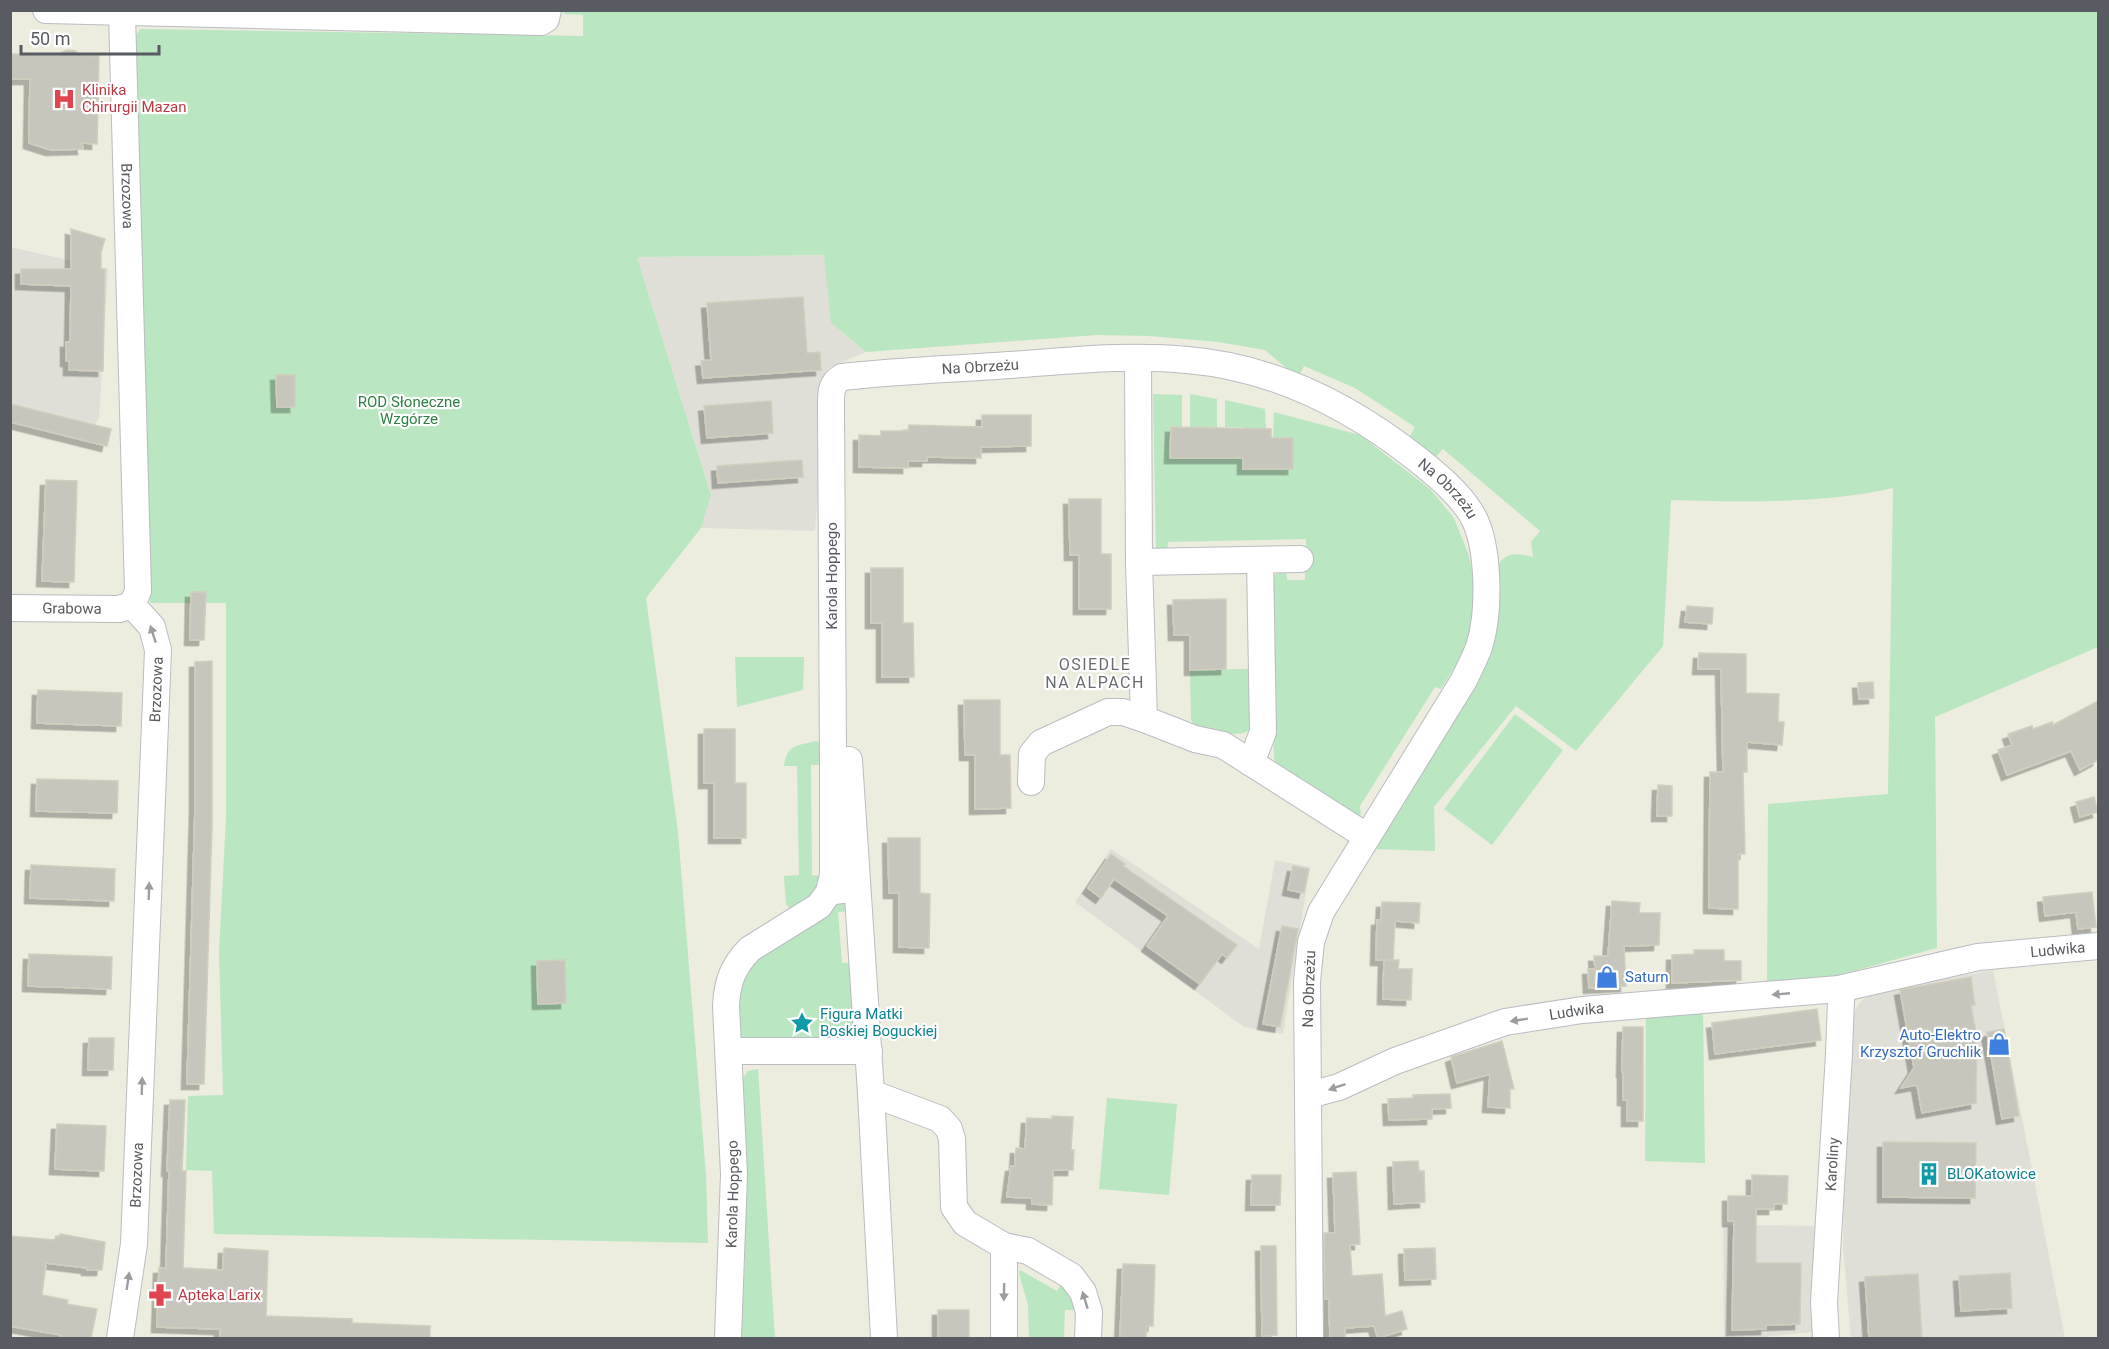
<svg xmlns="http://www.w3.org/2000/svg" width="2109" height="1349" font-family="Roboto,sans-serif">
	<defs>
		<filter id="shadow"><feDropShadow dx="-5.5" dy="5.5" stdDeviation="0" flood-color="#0004"/></filter>
	</defs>
	<rect width="100%" height="100%" fill="#ececdf"/>
	<g fill="#e0dfd7">
		<path d="M10 247 108 269 99 418 95 425 11 404Z"/>
		<path d="M825 255 831 323 866 352 828 368 815 531 701 528 711 494 637 257Z"/>
		<path d="M1111 849 1259 949 1275 860 1310 867 1283 1034 1244 1027 1075 902Z"/>
		<path d="M1993 970 2065 1338H1851L1843 1248 1845 1139 1854 1014 1858 1005 1866 997 1888 989Z"/>
		<path d="M1723 1225 1815 1226 1812 1332 1755 1338H1724Z"/>
	</g>
	<g fill="#bae6c2">
		<path d="M564 10 2098 11V647L1935 717 1937 948 1839 975 1767 984 1768 804 1888 794 1893 488C1821 504 1745 502 1671 500L1663 646 1576 751 1516 706 1434 807 1435 851 1372 849 1491 651 1496 567C1507 551 1515 553 1533 557L1531 542 1540 531 1443 449 1433 460 1407 441 1415 427 1355 388 1304 366 1298 378 1265 350 1218 342 1150 336 1097 335 866 352 831 323 824 255 637 257 711 495 701 528 646 598 678 832 706 1175 708 1243 214 1234 212 1171 186 1170 188 1096 223 1095 219 952 226 818V603H150L134 39 140 29 583 36V15L564 14Z"/>
		<path d="M1153 394 1182 395V427H1171V458H1243V469H1292L1293 438H1273L1274 412 1360 435 1430 489 1454 518 1468 553 1474 577V611L1471 631 1462 656 1441 689 1435 687 1360 806 1361 817H1355L1277 766 1274 758 1268 588C1271 576 1276 573 1286 568L1287 580H1305L1306 539 1168 542 1167 554 1156 551Z"/>
		<path d="M1190 394 1217 399V427H1190Z"/>
		<path d="M1225 400 1265 409 1266 429 1243 437 1242 427H1225Z"/>
		<path d="M735 657H804L803 690 737 707Z"/>
		<path d="M1247 669 1252 671 1253 725C1250 728 1250 730 1246 732 1235 737 1196 732 1191 720L1190 670Z"/>
		<path d="M1515 714 1563 750 1492 845 1444 809Z"/>
		<path d="M816 741 821 744 824 765H811L812 875 825 876 817 897 791 910 786 904 784 876 799 875 797 766H784C787 744 797 746 816 741Z"/>
		<path d="M842 902H847L850 911 838 912 842 963H854L856 1035 851 1039 746 1041 740 1036 736 1029 738 980 759 953Z"/>
		<path d="M1703 1012 1705 1163 1645 1161 1646 1016Z"/>
		<path d="M758 1069 775 1338H741L745 1260 742 1080 748 1071Z"/>
		<path d="M1107 1098 1177 1104 1169 1195 1099 1189Z"/>
		<path d="M1020 1270 1057 1291 1064 1279 1084 1310H1065L1064 1338H1029L1028 1305 1019 1274Z"/>
	</g>
	<g fill="#c7c6bc" stroke="#d1cebe" stroke-width="1.5" filter="url(#shadow)">
		<path d="M69 50 75 51 80 55 99 56 97 144 82 143 83 149 51 150 29 143 30 79H10V54L58 55 64 51Z"/>
		<path d="M71 229 105 239 101 252V269H105L103 371 69 370V361H66V342H70L71 286 21 284V269H71Z"/>
		<path d="M803 297 807 353 820 352 821 370 703 378 701 361 711 360 707 303Z"/>
		<path d="M276 375H295V407H277Z"/>
		<path d="M771 401 773 433 707 438 704 406Z"/>
		<path d="M10 404 111 429 107 446 10 422Z"/>
		<path d="M982 415H1031V446L981 447V458L927 457V461H908V468L859 467V435L881 436V431H908L909 425 982 427Z"/>
		<path d="M1171 427 1271 429V438H1293V469H1243V458H1170Z"/>
		<path d="M802 460 803 477 718 483 717 466Z"/>
		<path d="M46 480 77 481 74 582 42 581Z"/>
		<path d="M1069 499H1101V554H1111V609H1079V555H1070Z"/>
		<path d="M871 568H903V623H913L914 677H882V623H871Z"/>
		<path d="M191 592H206L204 640H190Z"/>
		<path d="M1226 599V669L1190 670V635H1174L1173 600Z"/>
		<path d="M1687 606 1713 608 1712 624 1685 622Z"/>
		<path d="M1699 653 1746 654V693L1779 694 1778 722H1784L1782 745 1747 742V772H1743L1745 854H1738V909L1709 908 1710 772H1723L1721 669H1698Z"/>
		<path d="M212 661V826L204 1084H187L195 808V662Z"/>
		<path d="M1873 682 1874 698 1859 699 1858 683Z"/>
		<path d="M38 690 122 693 121 726 37 723Z"/>
		<path d="M964 700H1000V755H1010L1011 808 975 809V755H965Z"/>
		<path d="M2098 701V760L2080 770 2071 751 2007 775 1998 750 2012 745 2008 734 2032 726 2033 729 2052 722 2053 725Z"/>
		<path d="M704 729H735V783H746V838H714V783H704Z"/>
		<path d="M37 779 118 781 117 813 36 811Z"/>
		<path d="M1658 785 1672 786V816H1657Z"/>
		<path d="M2094 797 2098 812 2080 817 2076 802Z"/>
		<path d="M888 838H920V893L930 894 929 948 899 947V893H889Z"/>
		<path d="M1111 854 1125 864 1123 866 1237 945 1227 958 1222 954 1200 984 1147 946 1168 916 1114 879 1101 898 1088 888Z"/>
		<path d="M31 865 115 869 114 901 30 898Z"/>
		<path d="M1293 866 1309 869 1304 893 1288 890Z"/>
		<path d="M2092 892 2096 927 2078 929 2076 912 2045 916 2043 897Z"/>
		<path d="M1612 901 1640 903 1639 913H1660L1659 945 1624 946 1626 986 1589 988 1588 969H1595L1594 956H1608Z"/>
		<path d="M1382 902 1420 903 1419 923 1395 921 1393 960H1399L1398 969H1412L1411 1000 1383 999 1384 960H1390H1376L1377 920H1381Z"/>
		<path d="M1282 926 1298 929 1280 1027 1263 1024Z"/>
		<path d="M1694 950H1724V961H1741V980L1672 983V955L1694 954Z"/>
		<path d="M29 954 112 957 111 989 28 986Z"/>
		<path d="M565 960 566 1003 538 1004 537 961Z"/>
		<path d="M1971 977 1975 1005 1971 1006 1977 1037 1976 1103 1922 1113 1917 1085 1901 1088 1914 1068 1900 990Z"/>
		<path d="M1817 1009 1821 1040 1715 1054 1712 1023Z"/>
		<path d="M1623 1027H1643V1121H1627V1100H1623V1072H1622Z"/>
		<path d="M2004 1029 2019 1116 2002 1119 1987 1032Z"/>
		<path d="M89 1038H114L113 1070H88Z"/>
		<path d="M1502 1041 1514 1089H1510V1108L1488 1107 1490 1074 1457 1083 1451 1057Z"/>
		<path d="M1450 1094 1451 1108 1432 1109V1119L1389 1120 1388 1099 1413 1098V1095Z"/>
		<path d="M170 1100H185L182 1171H186L183 1268 223 1270 224 1248 268 1251 266 1316 352 1319V1323L430 1326V1338H220V1329L157 1327 159 1268H166L169 1171H170H167Z"/>
		<path d="M1052 1116 1073 1117 1071 1150H1074L1073 1170H1053L1052 1205 1032 1204V1198L1007 1197 1011 1166H1015L1016 1148 1025 1149 1027 1118 1052 1119Z"/>
		<path d="M57 1124 106 1126 104 1171 55 1169Z"/>
		<path d="M1883 1142 1976 1143 1975 1198 1883 1197Z"/>
		<path d="M1418 1161 1419 1171H1424L1425 1202 1394 1204 1393 1162Z"/>
		<path d="M1356 1172 1360 1244 1350 1245 1352 1276 1382 1274 1385 1316 1402 1311 1407 1329 1378 1338 1374 1326 1345 1328V1338H1330L1329 1299H1325L1324 1233H1335L1333 1173Z"/>
		<path d="M1252 1175H1281L1280 1205H1251Z"/>
		<path d="M1752 1175 1788 1176 1787 1204H1774V1209H1756V1263H1801L1800 1324 1766 1325V1329L1732 1330 1734 1221H1728V1196H1752Z"/>
		<path d="M60 1234 105 1242 102 1270H87V1268L46 1263 42 1295 68 1300 67 1304 97 1309 91 1338H60L61 1335 10 1326V1236L55 1240 56 1236H60Z"/>
		<path d="M1261 1246H1276L1277 1335 1262 1336Z"/>
		<path d="M1435 1248 1436 1279 1405 1280 1404 1249Z"/>
		<path d="M1123 1264 1155 1265 1153 1326H1146V1338H1120Z"/>
		<path d="M2010 1273 2012 1308 1961 1311 1959 1276Z"/>
		<path d="M1918 1274 1922 1338H1869L1865 1277Z"/>
		<rect x="938" y="1310" width="31" height="28"/>
	</g>
	<g fill="none" stroke-linecap="round" stroke-linejoin="round">
		<g stroke="#babcc2" stroke-width="28">
			<g id="minor">
				<path d="M46 10 541 22 546 19 548 10"/>
				<path id="s1" d="M122 13 138 591 132 605"/>
				<path d="M1138 358 1139 562 1144 719 1195 739 1223 745 1366 836"/>
				<path d="M1139 562 1300 559"/>
				<path id="s2" d="M10 608 119 609 132 605"/>
				<path d="M1251 763 1263 732 1260 560"/>
				<path d="M1031 782 1032 754 1041 743 1108 712H1123L1144 719"/>
				<path d="M829 892 833 875V759"/>
				<path d="M729 1051H869"/>
				<path d="M871 1093 884 1338"/>
				<path id="s3" d="M1309 1095 1339 1087 1395 1061 1505 1022 1582 1010 1839 989 1978 957 2098 946"/>
				<path id="s4" d="M120 1338 134 1244 158 650 152 627 132 605"/>
				<path id="s5" d="M728 1338 734 1174 726 1006C727 982 733 966 750 949L819 906 829 892 857 888"/>
				<path d="M1004 1338V1246"/>
				<path id="s6" d="M1088 1338 1089 1312 1083 1292 1071 1276 1028 1251 1004 1246 965 1223 954 1207 952 1139 949 1129 940 1119 871 1093 849 760 833 759 831 407C831 394 830 384 842 377 897 371 954 369 1010 365 1068 361 1128 354 1187 360 1272 367 1350 406 1417 459 1436 474 1458 492 1471 513 1490 544 1490 613 1479 647 1475 658 1469 669 1464 680L1321 912 1311 942 1307 981 1310 1338"/>
				<path id="s7" d="M1826 1338 1824 1302 1839 1054 1841 1000 1839 989"/>
			</g>
		</g>
		<use href="#minor" stroke="#fff" stroke-width="26"/>
	</g>
	<defs><path id="oneway-solid" d="M-6-.8H1V-3.2L6.5 0L1 3.2V.8H-6Z" transform="scale(1.5)"/></defs>
	<g fill="#9b9da0">
		<use href="#oneway-solid" transform="translate(153 634) rotate(-108)"/>
		<use href="#oneway-solid" transform="translate(149 891) rotate(-88)"/>
		<use href="#oneway-solid" transform="translate(1781 994) rotate(175)"/>
		<use href="#oneway-solid" transform="translate(1519 1020) rotate(171)"/>
		<use href="#oneway-solid" transform="translate(142 1086) rotate(-88)"/>
		<use href="#oneway-solid" transform="translate(1337 1087) rotate(161)"/>
		<use href="#oneway-solid" transform="translate(128 1281) rotate(-81)"/>
		<use href="#oneway-solid" transform="translate(1004 1292) rotate(91)"/>
		<use href="#oneway-solid" transform="translate(1085 1300) rotate(-107)"/>
	</g>
	<defs>
		<g id="hospital-bare" transform="scale(1.8)"><path d="M-5-5h3v3.5h4V-5h3V5h-3V1.5h-4V5h-3Z" fill="#e0444e" stroke="#fff" stroke-width="2.5" paint-order="stroke"/></g>
		<g id="shop-bare" transform="scale(1.8)"><path d="M-5-2.5h2.3a2.7 3.5 0 0 1 5.4 0H5L5.5 6h-11ZM-1.5-2.5h3a1.5 2.3 0 0 0-3 0Z" fill="#3f7fe0" stroke="#fff" stroke-width="2.5" paint-order="stroke"/></g>
		<g id="sight-bare" transform="scale(1.8)"><path d="M0-6L1.8-2.2L6-1.7L2.9 1.2L3.7 5.4L0 3.3L-3.7 5.4L-2.9 1.2L-6-1.7L-1.8-2.2Z" fill="#0f9aa8" stroke="#fff" stroke-width="2.5" paint-order="stroke"/></g>
		<g id="building-bare" transform="scale(1.8)"><path d="M-4-6H4V6H1V3H-1V6H-4ZM-2.5-4.3h1.7v1.8h-1.7ZM.8-4.3h1.7v1.8H.8ZM-2.5-1h1.7V.8h-1.7ZM.8-1h1.7V.8H.8Z" fill="#0f9aa8" stroke="#fff" stroke-width="2.5" paint-order="stroke"/></g>
		<g id="pharmacy-bare" transform="scale(1.8)"><path d="M-2-6h4v4h4v4h-4v4h-4v-4h-4v-4h4Z" fill="#e0444e" stroke="#fff" stroke-width="2.5" paint-order="stroke"/></g>
	</defs>
	<g fill-rule="evenodd">
		<use href="#hospital-bare" x="64" y="99"/>
		<use href="#shop-bare" x="1607" y="977"/>
		<use href="#sight-bare" x="802" y="1023"/>
		<use href="#shop-bare" x="1999" y="1044"/>
		<use href="#building-bare" x="1929" y="1174"/>
		<use href="#pharmacy-bare" x="160" y="1295"/>
	</g>
	<g text-anchor="middle" stroke-width="4.5" stroke-linejoin="round" paint-order="stroke">
		<g font-size="15" fill="#be3a42" stroke="#fff" text-anchor="start">
			<text x="82" y="95">Klinika<tspan x="82" dy="17">Chirurgii Mazan</tspan></text>
			<text x="178" y="1300">Apteka Larix</text>
		</g>
		<g font-size="15" fill="#585b61" stroke="#fff">
			<text dy="5" stroke="none"><textPath href="#s1" startOffset="183">Brzozowa</textPath></text>
			<text dy="5" stroke="none"><textPath href="#s6" startOffset="1246">Na Obrzeżu</textPath></text>
			<text dy="5" stroke="none"><textPath href="#s6" startOffset="1750">Na Obrzeżu</textPath></text>
			<text transform="translate(832 576) rotate(-90)" y="5">Karola Hoppego</text>
			<text dy="5" stroke="none"><textPath href="#s2" startOffset="62">Grabowa</textPath></text>
			<text dy="5" stroke="none"><textPath href="#s4" startOffset="650">Brzozowa</textPath></text>
			<text dy="5" stroke="none"><textPath href="#s3" startOffset="768">Ludwika</textPath></text>
			<text transform="translate(1309 989) rotate(-88)" y="5">Na Obrzeżu</text>
			<text dy="5" stroke="none"><textPath href="#s3" startOffset="282">Ludwika</textPath></text>
			<text dy="5" stroke="none"><textPath href="#s7" startOffset="174">Karoliny</textPath></text>
			<text dy="5" stroke="none"><textPath href="#s4" startOffset="164">Brzozowa</textPath></text>
			<text dy="5" stroke="none"><textPath href="#s5" startOffset="144">Karola Hoppego</textPath></text>
		</g>
		<g font-size="15" fill="#2f8241" stroke="#fff">
			<text x="409" y="407">ROD Słoneczne<tspan x="409" dy="17">Wzgórze</tspan></text>
		</g>
		<g font-size="15" fill="#366cbe" stroke="#fff" text-anchor="start">
			<text x="1625" y="982">Saturn</text>
			<text x="1981" y="1040" text-anchor="end">Auto-Elektro<tspan x="1981" dy="17">Krzysztof Gruchlik</tspan></text>
		</g>
		<g font-size="15" fill="#0d838f" stroke="#fff" text-anchor="start">
			<text x="820" y="1019">Figura Matki<tspan x="820" dy="17">Boskiej Boguckiej</tspan></text>
			<text x="1947" y="1179">BLOKatowice</text>
		</g>
		<g font-size="16" letter-spacing="1.5" fill="#696d73" stroke="#fff">
			<text x="1095" y="670">OSIEDLE<tspan x="1095" dy="18">NA ALPACH</tspan></text>
		</g>
	</g>
	<rect width="2109" height="1349" fill="none" stroke="#585b61" stroke-width="24"/>
	<path d="M21 45v9h138v-9" fill="none" stroke="#585b61" stroke-width="3"/>
	<text x="30" y="45" font-size="18" fill="#585b61" stroke="#ffffff" stroke-width="4.5" paint-order="stroke">50 m</text>
</svg>
